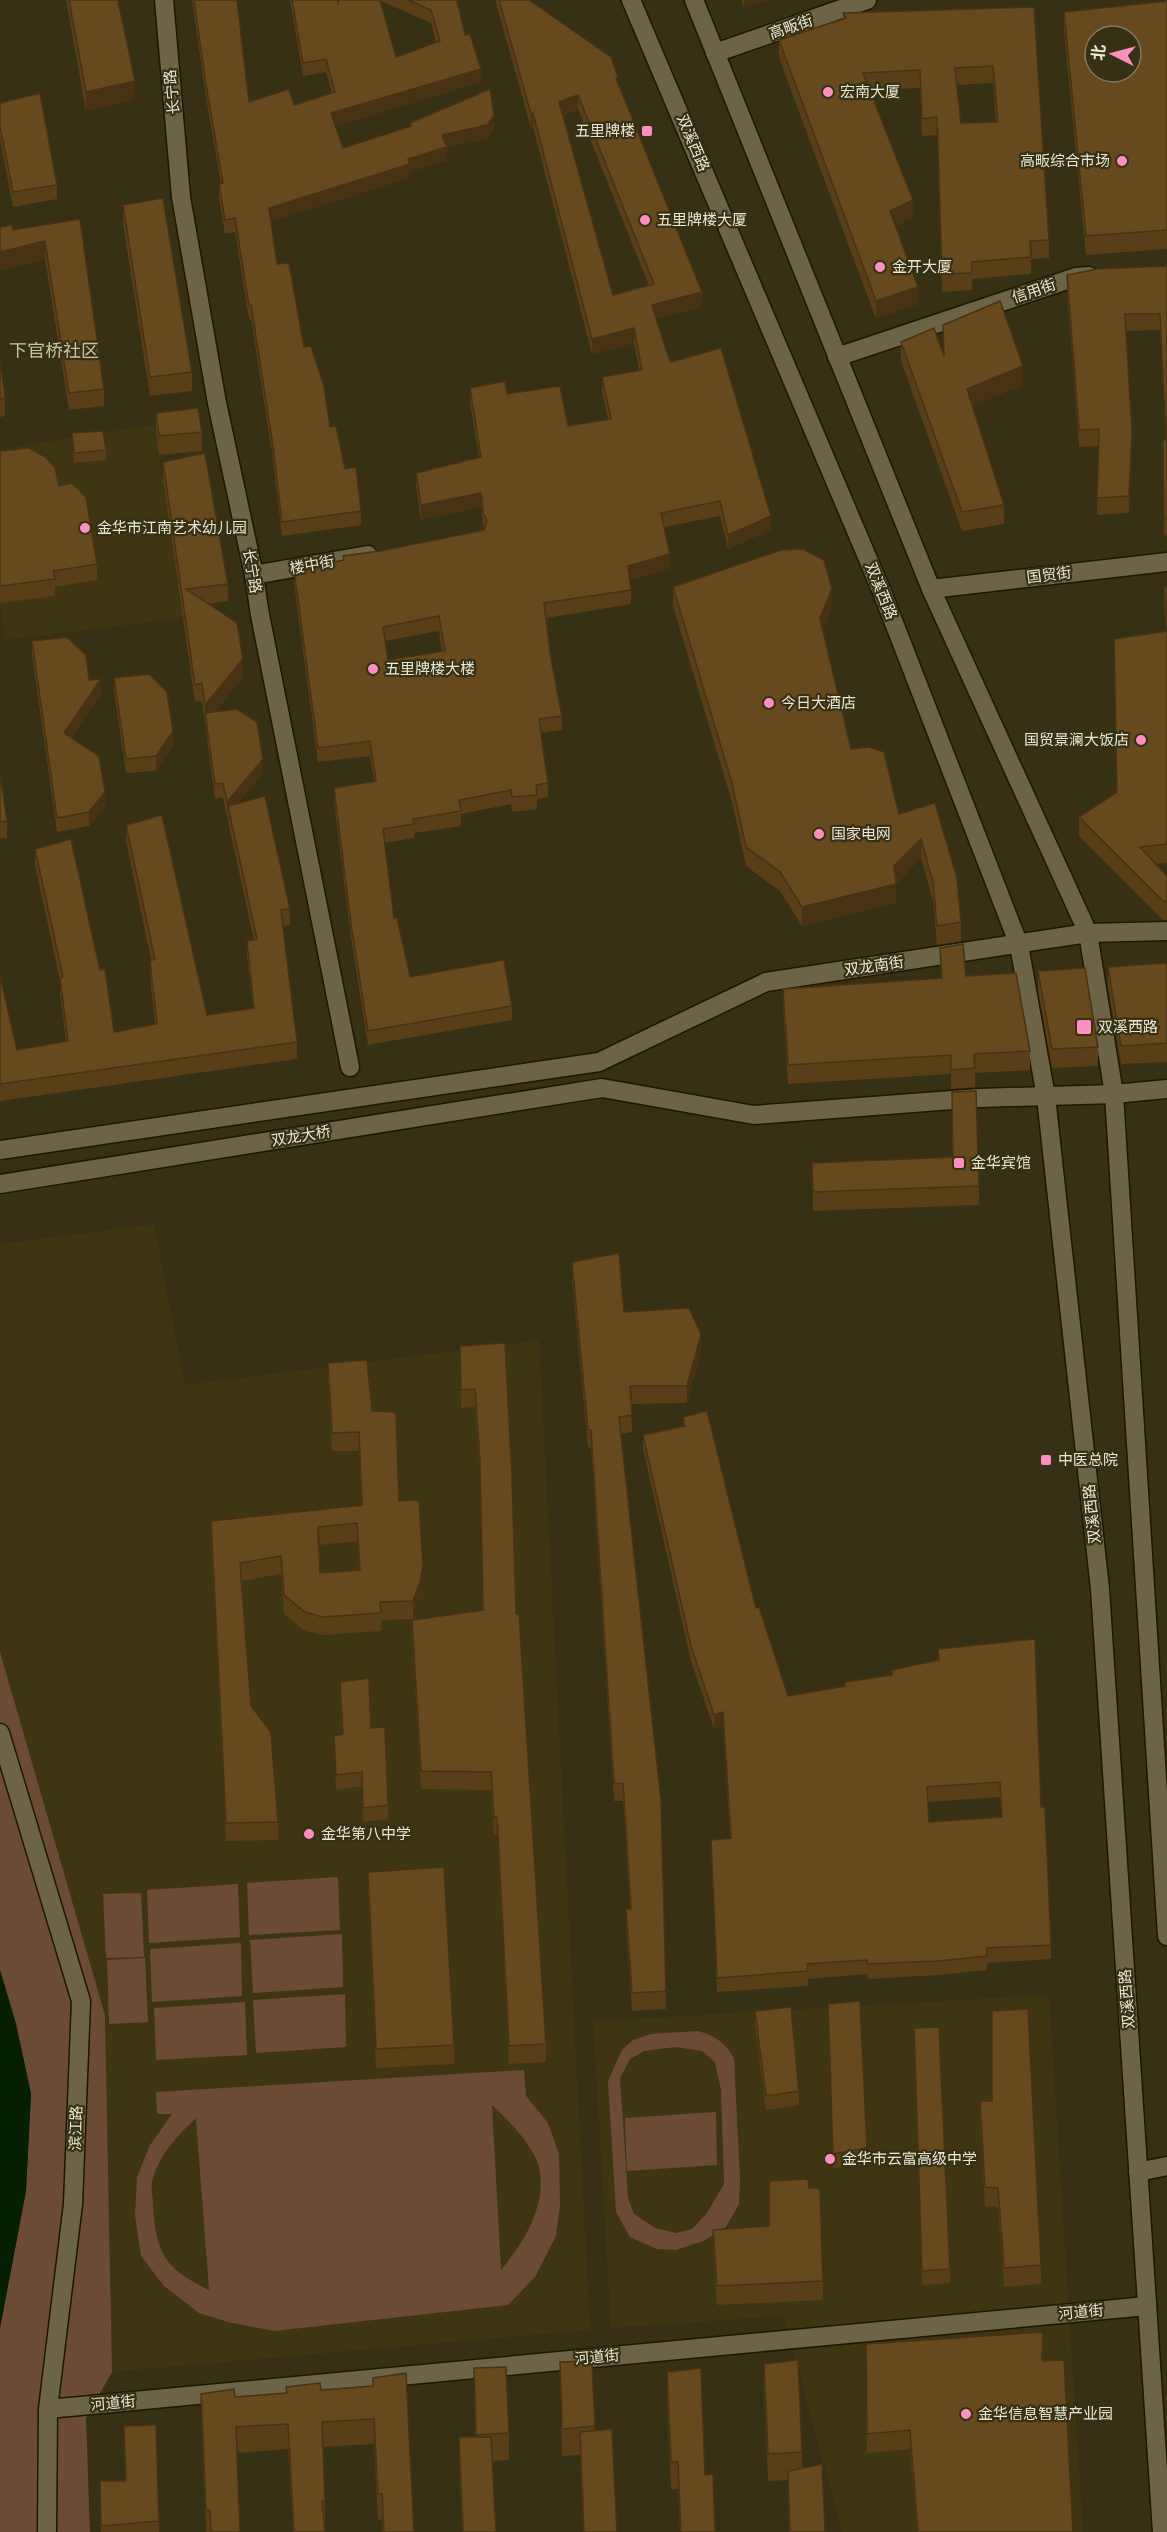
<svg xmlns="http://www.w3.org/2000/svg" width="1167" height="2532" font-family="Lato,'Noto Sans SC',sans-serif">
	<rect width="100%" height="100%" fill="#363014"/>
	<g fill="#3e3612">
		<path d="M153 425 156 432 183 618 5 640 0 607V449Z"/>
		<path d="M154 1224 185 1385 539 1340 590 2330 112 2372 105 2015 0 1652V1244Z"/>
		<path d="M1049 1995 1083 2532H842L784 2316 611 2328 593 2021Z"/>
	</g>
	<g fill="#6b4b35" fill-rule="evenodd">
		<path d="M0 1652 105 2015 112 2372 86 2418 90 2532H0V2328L26 2191 31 2094 16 2024 0 1970Z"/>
		<path d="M338 1877 340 1930 249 1935 247 1883Z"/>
		<path d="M238 1884 240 1937 149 1943 147 1890Z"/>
		<path d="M141 1893 144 1957 106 1958 103 1894Z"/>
		<path d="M342 1934 343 1987 253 1993 250 1940Z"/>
		<path d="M241 1943 242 1996 152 2002 150 1949Z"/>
		<path d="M145 1958 148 2022 109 2024 107 1960Z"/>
		<path d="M345 1994 346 2047 256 2053 253 2000Z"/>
		<path d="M245 2002 247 2055 156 2060 154 2008Z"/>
		<path d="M698 2031C716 2036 724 2042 734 2058L740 2179 739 2204 726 2227 703 2241 676 2250 657 2249 630 2237 616 2212 608 2081 622 2050 633 2040 651 2034ZM676 2047 702 2051 715 2062 721 2090 724 2184 707 2213 692 2229 676 2233 655 2228 634 2214 628 2198 620 2078 630 2059 644 2051Z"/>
		<path d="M524 2070 526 2096 548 2123 559 2154 560 2206 556 2236 535 2277 508 2305 274 2331 228 2322 199 2313 164 2286 141 2256 135 2215 137 2177 150 2145 172 2114H157L156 2092ZM492 2105C507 2119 535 2147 539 2168 547 2206 524 2242 501 2270ZM195 2119H196L209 2290C166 2269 156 2255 153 2206 153 2197 150 2186 153 2178 160 2154 177 2136 195 2119Z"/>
		<path d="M716 2112 717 2165 627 2171 625 2118Z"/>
	</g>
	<path fill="#042000" d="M0 1970 16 2024 31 2094 26 2191 0 2328Z"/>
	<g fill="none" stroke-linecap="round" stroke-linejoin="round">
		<g stroke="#1e1800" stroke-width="21">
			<g id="minor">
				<path d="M164 0 181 197 217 403 254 575 260 615 350 1067"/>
				<path d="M715 53 867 0"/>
				<path d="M837 357 1076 277 1089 276"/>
				<path d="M254 575 368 555"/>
				<path d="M931 589 1167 562"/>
				<path d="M0 1733 81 2001 73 2204 48 2409 47 2532"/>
				<path d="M48 2409 1147 2306"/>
			</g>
		</g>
		<g stroke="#1e1800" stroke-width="21">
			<path id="tertiary" d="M1138 2172 1167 2166"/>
		</g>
		<g stroke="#1e1800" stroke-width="21">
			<g id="secondary">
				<path d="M631 0 882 592 1019 945 1046 1097 1100 1589 1162 2532"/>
				<path d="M694 0 931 589 1088 933 1114 1094 1167 1936"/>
				<path d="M599 1062 766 982 1088 933 1167 931"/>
				<path d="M0 1184 602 1088 754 1115 979 1098 1114 1094 1167 1089"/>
			</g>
		</g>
		<use href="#minor" stroke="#6b6447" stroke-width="18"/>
		<use href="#tertiary" stroke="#6b6447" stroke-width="18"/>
		<use href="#secondary" stroke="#6b6447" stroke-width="18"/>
		<g stroke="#1e1800" stroke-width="21" stroke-linecap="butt">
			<path id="secondary-bridge" d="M0 1150 599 1062"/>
		</g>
		<use href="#secondary-bridge" stroke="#6b6447" stroke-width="18"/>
	</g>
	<g fill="#583f18" fill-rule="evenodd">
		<path d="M66 0H118L135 100 86 111Z"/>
		<path d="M192 0H237L249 102 294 105 332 93 326 72 303 76 290 0H337L338 3 339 0H457L465 35 481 82 335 126 343 148 410 127V123L494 128 487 139 447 147V160L410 172V178L271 221 277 264 330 427 361 511V525L282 536 272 453 251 319H249L235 232 225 234 219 198V184H221L206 98ZM381 1 431 23 436 42 396 57Z"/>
		<path d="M495 0H529L618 83 702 307 656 318 667 353 671 362 771 530 728 549 720 516 664 527 670 568 630 580 631 590V604L546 618 551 659 562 716V730L541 733 548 783V797L537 799V809L512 812 511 804 461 814V826L414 833V838L385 843 394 918 410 977 512 1006V1020L368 1045 351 938 334 802V788L374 782 370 756 318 762 294 584V570L484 530 481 507 421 520 416 487V473L479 457 470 403V388L507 394 568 426 608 420 602 391V377L639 370 634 343 592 354 533 127 531 128ZM578 109 649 286 613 295 563 115ZM439 631 442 652 388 660 385 641Z"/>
		<path d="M741 0H767L744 8Z"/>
		<path d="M1167 1V249L1086 255 1064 31V12Z"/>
		<path d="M1034 7 1049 240V258L1031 259V274L972 279V290L942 292 937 135 922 136 920 88 870 90 913 218 895 226 918 304 876 319 779 58V40L843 19V13ZM993 83 996 122 961 123 957 85Z"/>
		<path d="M0 103 57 185V199L13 207 0 140Z"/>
		<path d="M123 205 192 372V391L150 396 123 224Z"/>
		<path d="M80 219 104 389V406L69 410 45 259 0 270 13 230Z"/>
		<path d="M1167 266V535L1164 536 1163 440H1166L1160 330 1126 331 1132 449 1129 513 1097 515 1099 446 1079 447 1067 292V275Z"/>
		<path d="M943 325 1023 385 972 406 1004 505V524L962 531 901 361V342L944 355Z"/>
		<path d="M0 357 5 398V416L0 417Z"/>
		<path d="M156 413 202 432V451L159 455 156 432Z"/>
		<path d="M72 433 106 450V460L74 463Z"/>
		<path d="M0 451 59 486 97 564V580L55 587V596L0 603Z"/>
		<path d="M163 462 228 584V601L209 604 243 677 214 712 263 773 238 803 290 909V925L283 926 297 1042V1059L0 1101V975L17 1050 66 1041 60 994V981L35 865V849L114 1032 155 1024 150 977V961L151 960 126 841V825L207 1015 253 1008 247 957V941L254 940 228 822V815L227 817 223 797 215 799 202 701 195 702 163 480Z"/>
		<path d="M673 587 832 608 823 630 851 749 899 814 935 803 961 922V941L937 945 933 901 921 858 896 884V903L802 926 780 891 746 866 732 802 673 606Z"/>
		<path d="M1164 587H1167V863L1156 864 1167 876V920H1163L1079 836V817L1116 792 1167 631 1164 606Z"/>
		<path d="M32 641 89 680 101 694 71 738 105 807 89 826 57 832 32 655Z"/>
		<path d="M114 678 173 746 156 771 126 773 114 692Z"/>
		<path d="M0 772 7 821V838H0Z"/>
		<path d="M940 948 966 976 1030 1051V1070L975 1073V1087L951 1089V1074L788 1084 783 1008V989L941 978Z"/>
		<path d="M1167 963V1062L1121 1064 1108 986V967Z"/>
		<path d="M1038 971 1098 1047V1066L1052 1068 1038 990Z"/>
		<path d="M952 1092 979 1186V1205L813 1211 812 1163 953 1157Z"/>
		<path d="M572 1262 624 1312 701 1352 687 1403 631 1404 632 1432 621 1434 666 1991V2009L632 2011 626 1927V1909H630L623 1801H614L591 1447 588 1448 572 1279Z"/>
		<path d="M505 1343 516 1614 546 2044V2062L509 2064 497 1834 494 1835 491 1790 421 1789 412 1637V1620L483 1610 480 1480 475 1407 461 1408 460 1346Z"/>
		<path d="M328 1363 372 1411 423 1584 420 1600 413 1619 381 1620V1631L322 1635 305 1631 284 1614 281 1574 242 1581 251 1706 278 1822V1840L226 1841 211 1539V1521L361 1505 359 1451H332L328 1382ZM357 1541 359 1571 320 1573 319 1545Z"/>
		<path d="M683 1417 788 1696 845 1686 892 1675 938 1661V1649L1041 1807 1051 1945V1959L987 1963V1970L938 1975 868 1979 867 1974 808 1979V1986L717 1992 711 1840 730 1839 723 1726 714 1729 691 1661 643 1449V1435L683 1426ZM1000 1797 1001 1817 929 1822 928 1802Z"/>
		<path d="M340 1682 371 1728 388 1805V1819L363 1822 362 1786 336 1790 334 1736 342 1734Z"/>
		<path d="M368 1872 454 2045V2064L376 2068 368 1891Z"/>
		<path d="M828 2004 867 2148V2163L833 2168Z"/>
		<path d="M755 2011 799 2091V2105L766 2110 755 2025Z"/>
		<path d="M914 2028 950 2269V2283L922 2285Z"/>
		<path d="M980 2101 1041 2265V2284L1004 2287 998 2207 985 2206 980 2120Z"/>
		<path d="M809 2188 823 2281V2300L717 2305 713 2249V2230L769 2226Z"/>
		<path d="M866 2344 1043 2361 1073 2532H917L910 2449 867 2453Z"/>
		<path d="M592 2361 595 2431 617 2532H583L580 2455 562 2456 560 2362Z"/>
		<path d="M764 2364 802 2452V2468L825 2532H789L788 2480 768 2481 764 2391Z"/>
		<path d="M474 2368 509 2433V2460L492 2461 496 2532H462L459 2464V2437H475Z"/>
		<path d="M667 2372 705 2475 715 2532H680L678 2489H671L667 2399Z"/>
		<path d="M373 2386 412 2508 414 2532H382V2519L378 2520 374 2444 323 2447 325 2501V2532H293L288 2449 237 2453 240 2532H206L201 2419V2394L235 2397Z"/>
		<path d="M156 2425 159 2532H101L100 2481H125L124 2426Z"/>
	</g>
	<g fill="#473314">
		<path d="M744 0H767L744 8Z"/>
		<path d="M481 69V82L331 127V113Z"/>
		<path d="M135 81V100L86 111V92Z"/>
		<path d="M578 95V109L559 116V102Z"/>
		<path d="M533 113V127L531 128V114Z"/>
		<path d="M494 115V128L487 139 447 147V160L410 172V178L269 222V208L408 159 442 135Z"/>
		<path d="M913 200V218L890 229V211Z"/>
		<path d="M45 241V259L0 270V252Z"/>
		<path d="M918 287V304L876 319V301Z"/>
		<path d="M702 292V307L652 320V305Z"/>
		<path d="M634 328V343L592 354V339Z"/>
		<path d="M1023 366V385L967 408V389Z"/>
		<path d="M1132 432V449L1129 513V496Z"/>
		<path d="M481 493V507L421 520V505Z"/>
		<path d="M771 516V530L728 549V535Z"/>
		<path d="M670 554V568L628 580V566Z"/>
		<path d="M832 589V608L820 637V618Z"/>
		<path d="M243 659V677L206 721 205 713V723V705Z"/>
		<path d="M101 679V694L64 748V733Z"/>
		<path d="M173 731V746L156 771V756Z"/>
		<path d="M263 759V773L230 813 228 806V815L227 817V802Z"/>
		<path d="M105 792V807L89 826V812Z"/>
		<path d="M921 839V858L896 884V903L802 926V907L894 866Z"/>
		<path d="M701 1334V1352L687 1403V1386Z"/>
		<path d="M423 1566V1584L420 1600 413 1619V1601Z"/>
		<path d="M723 1712V1726L714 1729V1715Z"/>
	</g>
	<g fill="#66491c" stroke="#473314" stroke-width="1.5" fill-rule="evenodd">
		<path d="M69 0H118L135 81 86 92Z"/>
		<path d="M194 0H237L249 102 289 89 294 105 335 92 326 59 303 63 292 0H337L338 3 339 0H380L396 57 440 41 431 10 408 0H457L465 35 470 34 481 69 331 113 343 148 411 126 410 123 490 89 494 115 487 125 442 135 447 147 408 159 410 164 269 208 277 264 289 263 304 347 311 346 324 386 330 427 336 426 345 469 356 467 361 511 282 522 272 439 251 305H249L235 218 225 220 219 184 223 183 206 85Z"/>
		<path d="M499 0H529L611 57 618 77 616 78 702 292 652 305 667 353 671 362 721 348 771 516 728 535 720 501 661 513 670 554 628 566 631 590 544 603 551 659 562 716 539 719 548 783 536 785 537 795 512 797 511 790 459 800 461 811 413 819 414 824 383 829 394 918 397 917 410 977 504 960 512 1006 368 1031 351 924 334 788 376 781 370 741 318 748 294 570 344 560 343 556 380 551 484 530 487 520 483 513 481 493 421 505 416 473 481 457 470 388 505 381 507 394 560 386 568 426 611 419 602 377 642 370 634 328 592 339 533 113 531 114ZM578 95 654 284 613 295 559 102ZM439 616 445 651 388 660 383 627Z"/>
		<path d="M1167 1V230L1086 236 1064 12ZM1095 36H1131V72H1095Z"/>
		<path d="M1034 7 1049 240 1030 241 1031 257 972 262V273L942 274 937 117 922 119 920 70 863 73 913 200 890 211 918 287 876 301 779 40 846 18 843 13ZM993 66 998 122 961 123 955 68Z"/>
		<path d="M40 93 57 185 13 192 0 126V103Z"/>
		<path d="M163 198 192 372 150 377 123 205Z"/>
		<path d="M80 219 104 389 69 393 45 241 0 252V227L12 225 13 230Z"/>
		<path d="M1167 266V519H1164L1163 440H1166L1160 314H1125L1132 432 1129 496 1097 498 1099 429 1079 430 1067 275 1097 269Z"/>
		<path d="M1000 301 1023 366 967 389 1004 505 962 512 901 342 934 328 944 356 943 325Z"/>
		<path d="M0 357 5 398 0 399Z"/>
		<path d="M198 408 202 432 159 436 156 413Z"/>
		<path d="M103 431 106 450 74 453 72 433Z"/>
		<path d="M29 448 44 456 55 467 59 486 72 483 86 497 97 564 53 571 55 579 0 586V451Z"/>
		<path d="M205 453 228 584 186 589 237 623 243 659 205 705 202 683 195 685 163 462Z"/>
		<path d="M803 549 824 560 832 589 820 618 851 749 869 747 884 752 899 814 935 803 957 878 961 922 937 926 933 882 921 839 894 866 896 884 802 907 780 872 746 847 732 783 673 587 781 550Z"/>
		<path d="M1164 587H1167V617Z"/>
		<path d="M1167 631V844L1140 847 1167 876V902L1163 901 1079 817 1117 792 1114 639Z"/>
		<path d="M67 637 86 655 89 680 101 679 64 733 99 756 105 792 89 812 57 818 32 641Z"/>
		<path d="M149 674 167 692 173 731 156 756 126 759 114 678Z"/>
		<path d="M237 709 257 722 263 759 227 802 223 783 215 784 205 713Z"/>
		<path d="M0 772 7 821 0 822Z"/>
		<path d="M265 796 290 909 281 910 297 1042 0 1084V975L17 1050 68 1041 60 978 63 977 35 849 71 839 100 970 105 969 114 1032 157 1024 150 961 155 959 126 825 162 815 207 1015 254 1008 247 941 257 939 228 806Z"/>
		<path d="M963 944 966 976 1016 973 1030 1051 974 1054 975 1068 951 1070V1055L788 1065 783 989 942 978 940 948Z"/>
		<path d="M1167 963V1043L1121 1046 1108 967Z"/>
		<path d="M1085 968 1098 1047 1052 1049 1038 971Z"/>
		<path d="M976 1091 979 1186 813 1192 812 1163 953 1157 952 1092Z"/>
		<path d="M619 1253 624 1312 689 1308 701 1334 687 1386H630L632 1415 619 1417 661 1800 666 1991 632 1993 626 1909H631L623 1783 614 1784 591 1430H588L572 1262Z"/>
		<path d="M505 1343 512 1476 516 1614H519L546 2044 509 2046 497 1817H494L491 1772 421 1771 412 1620 483 1610 480 1462 475 1389 461 1390 460 1346Z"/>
		<path d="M367 1360 372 1411 396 1412 399 1501 419 1500 423 1566 420 1582 413 1601 380 1602 381 1613 322 1617 305 1612 284 1595 281 1556 240 1563 251 1706 271 1732 278 1822 226 1823 211 1521 362 1505 359 1432 332 1433 328 1363ZM357 1523 360 1570 320 1573 318 1527Z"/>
		<path d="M707 1411 756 1608 759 1607 788 1696 845 1686V1682L892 1675V1670L939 1660 938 1649 1035 1639 1041 1807H1045L1051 1945 987 1948V1956L938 1961 868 1964 867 1960 807 1964 808 1971 717 1978 711 1840 731 1838 723 1712 714 1715 691 1646 643 1435 685 1426 683 1417ZM1000 1782 1002 1817 929 1822 927 1787Z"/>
		<path d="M369 1678 371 1728 385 1727 388 1805 363 1808 362 1772 336 1775 334 1736 343 1734 340 1682Z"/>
		<path d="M444 1867 454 2045 376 2049 368 1872Z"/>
		<path d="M860 2001 867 2148 833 2154 828 2004Z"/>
		<path d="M791 2007 799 2091 766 2096 755 2011Z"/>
		<path d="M1028 2009 1041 2265 1004 2268 998 2188 985 2187 980 2101H992V2011Z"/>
		<path d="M939 2027 950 2269 922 2271 914 2028Z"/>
		<path d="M808 2179 809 2188H820L823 2281 717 2286 713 2230 769 2226V2181Z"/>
		<path d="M1043 2332 1042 2361 1064 2360 1073 2532H918L910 2430 867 2434 866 2344Z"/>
		<path d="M798 2360 802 2452 768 2454 764 2364Z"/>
		<path d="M592 2361 595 2426 562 2429 560 2362Z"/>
		<path d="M506 2367 509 2433 476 2435 474 2368Z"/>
		<path d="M701 2368 705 2475 713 2474 715 2532H681L678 2462H671L667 2372Z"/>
		<path d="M406 2373 414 2532H384L382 2494H378L374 2419 322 2422 325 2501 322 2502 325 2532H294L288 2424 236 2427 240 2532H211L210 2510H206L201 2394 234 2389 235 2397 287 2393 286 2387 320 2383 321 2390 373 2386V2378Z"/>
		<path d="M156 2425 159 2521 101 2526 100 2481H126L124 2426Z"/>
		<path d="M612 2429 617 2532H584L580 2432Z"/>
		<path d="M459 2437H491L496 2532H463Z"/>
		<path d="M822 2464 825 2532H790L788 2471Z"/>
	</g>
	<g fill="#fd8ec0" stroke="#363014" stroke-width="2">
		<circle cx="828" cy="92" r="6"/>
		<rect x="641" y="125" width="12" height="12" rx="3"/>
		<circle cx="1122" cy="161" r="6"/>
		<circle cx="645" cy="220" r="6"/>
		<circle cx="880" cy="267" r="6"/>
		<circle cx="85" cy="528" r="6"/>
		<circle cx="373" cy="669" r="6"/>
		<circle cx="769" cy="703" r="6"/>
		<circle cx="1141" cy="740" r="6"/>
		<circle cx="819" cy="834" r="6"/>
		<rect x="1076" y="1019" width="16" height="16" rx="3"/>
		<rect x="953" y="1157" width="12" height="12" rx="3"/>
		<rect x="1040" y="1454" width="12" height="12" rx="3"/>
		<circle cx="309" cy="1834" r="6"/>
		<circle cx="830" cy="2159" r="6"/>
		<circle cx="966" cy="2414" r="6"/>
	</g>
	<g text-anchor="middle" stroke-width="4.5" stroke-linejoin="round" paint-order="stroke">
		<g font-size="15" fill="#e9e6d6" stroke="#363014">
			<text transform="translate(791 27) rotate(-19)" y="5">高畈街</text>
			<text transform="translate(172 92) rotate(-95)" y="5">长宁路</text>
			<text transform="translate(693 143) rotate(67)" y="5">双溪西路</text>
			<text transform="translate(1034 291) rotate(-19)" y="5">信用街</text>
			<text transform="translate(312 565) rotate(-10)" y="5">楼中街</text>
			<text transform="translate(252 571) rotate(80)" y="5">长宁路</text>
			<text transform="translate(1049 575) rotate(-7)" y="5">国贸街</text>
			<text transform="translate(881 591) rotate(68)" y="5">双溪西路</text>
			<text transform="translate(874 966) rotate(-8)" y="5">双龙南街</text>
			<text transform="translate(301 1136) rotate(-9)" y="5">双龙大桥</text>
			<text transform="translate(1092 1514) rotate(-96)" y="5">双溪西路</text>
			<text transform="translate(1127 1999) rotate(-94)" y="5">双溪西路</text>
			<text transform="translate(76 2128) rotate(-88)" y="5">滨江路</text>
			<text transform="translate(1081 2312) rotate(-5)" y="5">河道街</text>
			<text transform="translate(597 2357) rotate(-5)" y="5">河道街</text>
			<text transform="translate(113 2403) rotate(-5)" y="5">河道街</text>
		</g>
		<g font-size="15" fill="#e9e6d6" stroke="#363014" text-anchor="start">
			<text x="840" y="97">宏南大厦</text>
			<text x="635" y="136" text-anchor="end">五里牌楼</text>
			<text x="1110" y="166" text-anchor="end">高畈综合市场</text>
			<text x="657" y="225">五里牌楼大厦</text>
			<text x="892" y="272">金开大厦</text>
			<text x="97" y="533">金华市江南艺术幼儿园</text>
			<text x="385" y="674">五里牌楼大楼</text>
			<text x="781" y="708">今日大酒店</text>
			<text x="1129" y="745" text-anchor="end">国贸景澜大饭店</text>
			<text x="831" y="839">国家电网</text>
			<text x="1098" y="1032">双溪西路</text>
			<text x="971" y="1168">金华宾馆</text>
			<text x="1058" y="1465">中医总院</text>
			<text x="321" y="1839">金华第八中学</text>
			<text x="842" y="2164">金华市云富高级中学</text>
			<text x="978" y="2419">金华信息智慧产业园</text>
		</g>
		<g font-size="18" fill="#c9c3a3" stroke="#363014">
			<text x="54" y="357">下官桥社区</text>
		</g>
	</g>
	<g transform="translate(1113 54) rotate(276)"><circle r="28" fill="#363014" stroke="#7e7962" stroke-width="1.5"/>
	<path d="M0-4.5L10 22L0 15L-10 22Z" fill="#fd8ec0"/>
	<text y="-9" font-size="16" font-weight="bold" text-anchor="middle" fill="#e9e6d6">北</text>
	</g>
</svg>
